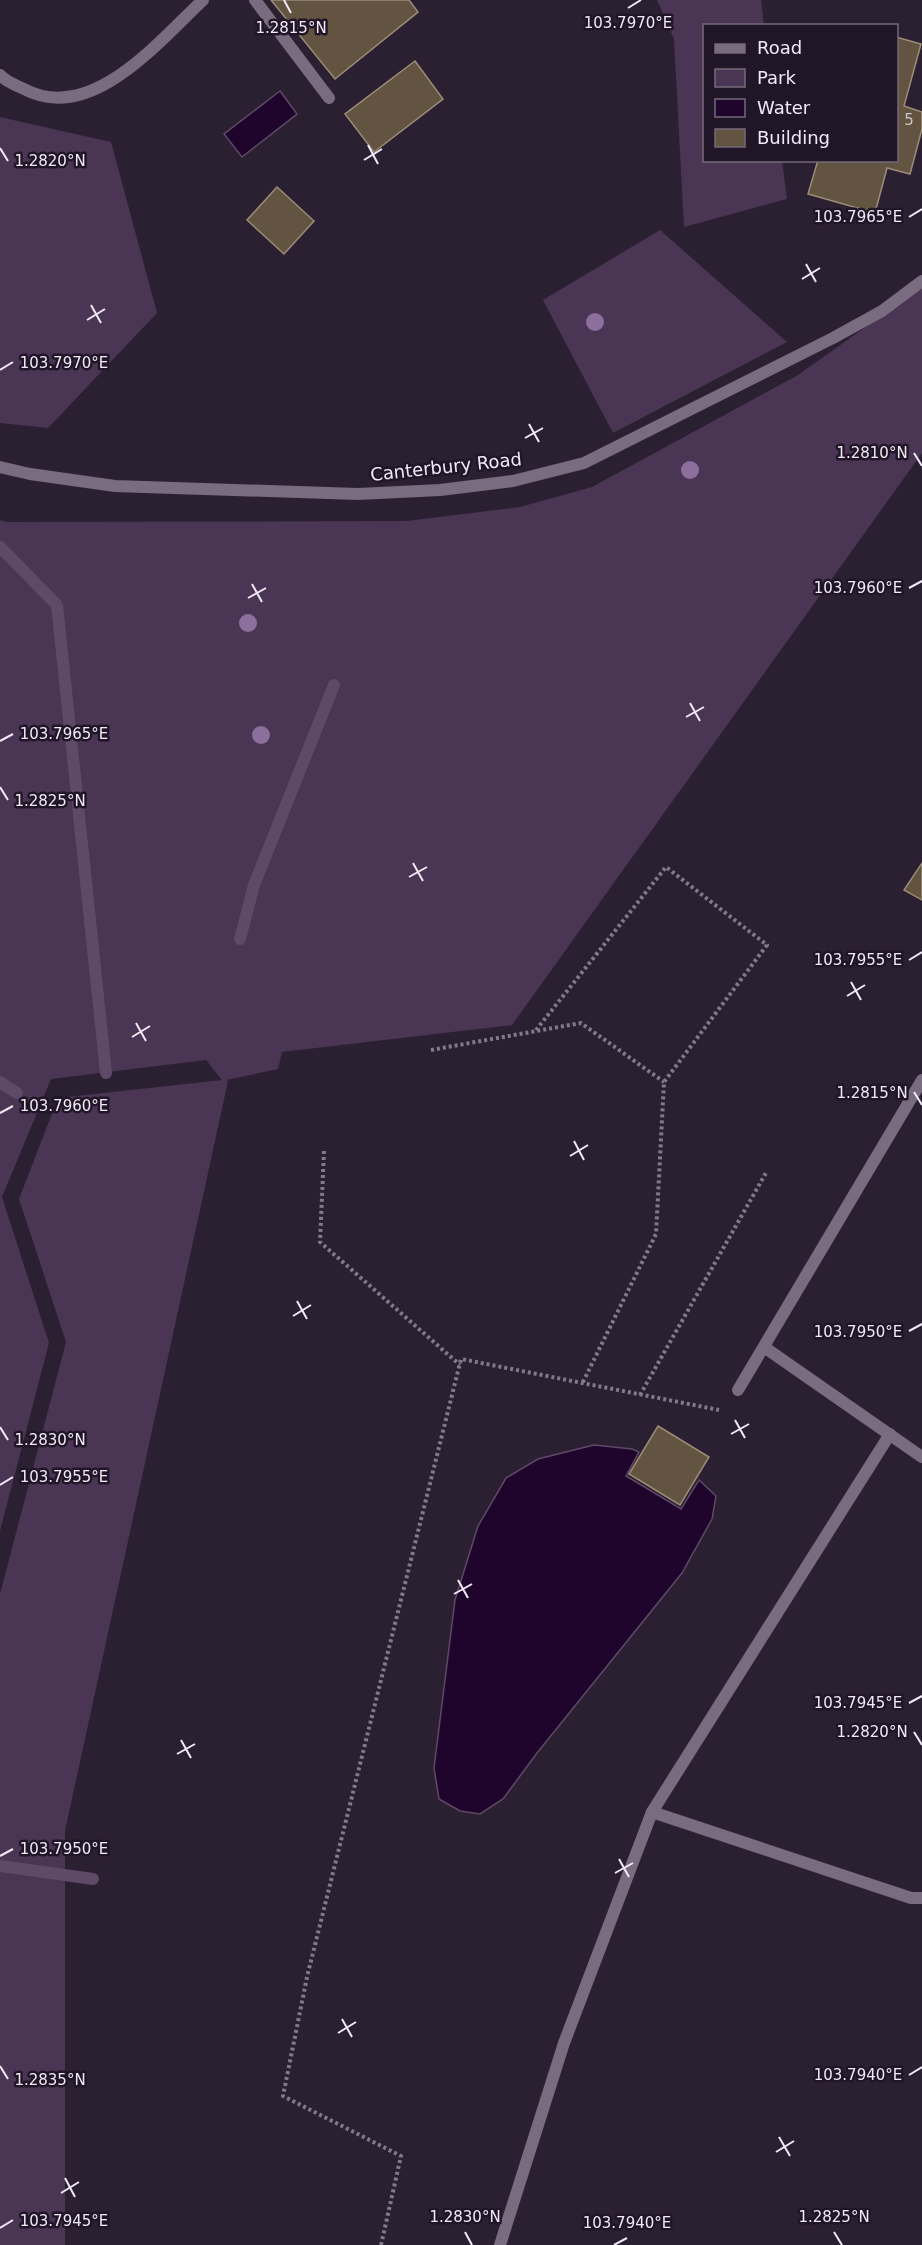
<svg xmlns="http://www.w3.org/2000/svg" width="922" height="2245" font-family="'DejaVu Sans',sans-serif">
	<rect width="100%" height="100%" fill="#2b2031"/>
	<g fill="#4a3554">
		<path d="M657 0H761L764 25 704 26V160L782 161 787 199 684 227 674 39Z"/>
		<path d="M0 117 111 142 157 313 48 428 0 423Z"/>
		<path d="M660 230 787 342 613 433 543 300Z"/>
		<path d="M922 287V453L512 1025 282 1052 278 1069 226 1080 228 1081 65 1831V2245H0V1594L66 1342 19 1199 58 1098 222 1080 206 1060 51 1079 2 1197 49 1343 0 1531V520L6 522 407 521 520 507 592 487 798 375Z"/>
	</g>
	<g fill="#1f042b" stroke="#5e4968" stroke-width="1.5">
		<path d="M280 91 297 114 242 157 224 134Z"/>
		<path d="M594 1445 632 1449 639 1452 626 1476 681 1509 699 1480 716 1496 712 1519 682 1573 537 1753 503 1799 480 1814 460 1811 439 1799 434 1768 455 1600 478 1526 506 1478 538 1459Z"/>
	</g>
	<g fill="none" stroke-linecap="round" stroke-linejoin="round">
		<g stroke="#5e4968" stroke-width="12">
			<path d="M0 547 57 605 106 1073"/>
			<path d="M240 939 254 885 334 685"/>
			<path d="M0 1082 17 1093"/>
			<path d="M0 1866 93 1879"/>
		</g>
	</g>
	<g fill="#625440" stroke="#9c8c77" stroke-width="1.5">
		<path d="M271 0H409L418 12 335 79Z"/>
		<path d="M896 37 921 44 904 106 922 112V129L910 174 887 168 875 213 808 194 818 160H896Z"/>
		<path d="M415 61 443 99 374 152 345 114Z"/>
		<path d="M277 187 314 221 284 254 247 220Z"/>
		<path d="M922 863V900L904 890Z"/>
		<path d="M658 1426 709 1457 680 1505 629 1474Z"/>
	</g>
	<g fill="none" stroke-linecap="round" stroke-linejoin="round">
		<g stroke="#837a88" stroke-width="4" stroke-dasharray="3 3" stroke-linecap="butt">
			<path d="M536 1030 666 867 767 945 664 1082 656 1234 582 1384"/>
			<path d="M431 1050 581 1023 664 1082"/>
			<path d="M324 1151 320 1242 460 1365"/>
			<path d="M640 1395 767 1171"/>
			<path d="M381 2245 401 2156 283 2096 307 1977 461 1359 719 1410"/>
		</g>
		<g stroke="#796b80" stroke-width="12">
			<path d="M764 1347 922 1457"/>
			<path d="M738 1390 922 1080"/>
			<path d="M652 1812 911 1898H922"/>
			<path d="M500 2245 564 2043 652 1812 890 1434"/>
		</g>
		<g stroke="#796b80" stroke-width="12">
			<path d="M255 0 329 98"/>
			<path d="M0 75C6 82 16 85 24 89 91 125 159 41 203 0"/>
			<path d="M0 467 30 474 115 486 358 494 440 490 513 481 584 463 833 338 882 311 922 281"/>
		</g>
	</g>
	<g fill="#8d6f9d">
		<circle cx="595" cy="322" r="9"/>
		<circle cx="690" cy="470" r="9"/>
		<circle cx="248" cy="623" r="9"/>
		<circle cx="261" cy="735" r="9"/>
	</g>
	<path fill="none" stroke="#f1e9f5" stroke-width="2" d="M284 0 291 13M628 8 641 0M368 145 378 164M0 148 8 161M364 160 382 149M909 217 922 209M806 264 816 282M802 279 820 268M91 305 101 323M87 320 105 309M0 370 13 362M529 424 539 442M525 438 543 428M914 453 922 466M252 584 262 602M909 588 922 581M248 598 266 588M690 703 700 721M686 717 704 707M0 741 13 734M0 787 8 800M413 863 423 881M409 877 427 867M909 960 922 952M851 982 861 1000M847 996 865 985M136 1023 146 1041M132 1037 150 1026M914 1092 922 1105M0 1113 13 1106M574 1141 584 1160M570 1156 588 1145M297 1301 307 1319M293 1316 311 1305M909 1331 922 1324M735 1420 745 1438M0 1427 8 1440M731 1434 749 1424M0 1485 13 1477M458 1580 468 1598M454 1594 472 1584M909 1703 922 1696M914 1732 922 1745M181 1740 191 1758M177 1754 195 1744M0 1856 13 1849M619 1859 629 1877M615 1873 633 1863M342 2019 352 2037M338 2033 356 2022M0 2066 8 2079M909 2075 922 2067M779 2137 790 2156M776 2152 794 2141M65 2178 75 2197M61 2193 79 2182M0 2228 13 2220M465 2232 472 2245M834 2232 842 2245M614 2245 627 2238"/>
	<g text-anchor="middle" stroke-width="5" stroke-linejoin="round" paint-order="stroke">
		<g font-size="15" fill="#cdc4c8">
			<text x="909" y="125">5</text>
		</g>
		<g font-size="18" fill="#f1e9f5" stroke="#211627">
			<text transform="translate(446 467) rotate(-6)" y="6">Canterbury Road</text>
		</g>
	</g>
	<g font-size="15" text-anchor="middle" fill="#f1e9f5" stroke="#211627" stroke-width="5" stroke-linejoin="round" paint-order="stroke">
		<text x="628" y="28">103.7970°E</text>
		<text x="291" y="33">1.2815°N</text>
		<text x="50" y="166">1.2820°N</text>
		<text x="858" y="222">103.7965°E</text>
		<text x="64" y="368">103.7970°E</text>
		<text x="872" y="458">1.2810°N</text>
		<text x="858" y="593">103.7960°E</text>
		<text x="64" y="739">103.7965°E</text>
		<text x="50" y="806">1.2825°N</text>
		<text x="858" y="965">103.7955°E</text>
		<text x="872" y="1098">1.2815°N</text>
		<text x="64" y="1111">103.7960°E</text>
		<text x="858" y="1337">103.7950°E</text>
		<text x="50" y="1445">1.2830°N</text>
		<text x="64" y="1482">103.7955°E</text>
		<text x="858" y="1708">103.7945°E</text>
		<text x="872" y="1737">1.2820°N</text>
		<text x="64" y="1854">103.7950°E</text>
		<text x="858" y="2080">103.7940°E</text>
		<text x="50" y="2085">1.2835°N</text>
		<text x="465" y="2222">1.2830°N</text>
		<text x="834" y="2222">1.2825°N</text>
		<text x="64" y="2226">103.7945°E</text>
		<text x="627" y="2228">103.7940°E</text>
	</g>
	<rect x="703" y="24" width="195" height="138" fill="#211627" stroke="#746a79" stroke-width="1.5"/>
	<rect x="715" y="44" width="30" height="9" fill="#796b80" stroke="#746a79" stroke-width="1.5"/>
	<text x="757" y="54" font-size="18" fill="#f1e9f5">Road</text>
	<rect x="715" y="69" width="30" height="18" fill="#4a3554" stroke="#746a79" stroke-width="1.5"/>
	<text x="757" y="84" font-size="18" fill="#f1e9f5">Park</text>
	<rect x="715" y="99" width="30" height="18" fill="#1f042b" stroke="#746a79" stroke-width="1.5"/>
	<text x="757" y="114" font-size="18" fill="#f1e9f5">Water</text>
	<rect x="715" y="129" width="30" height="18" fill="#625440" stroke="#746a79" stroke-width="1.5"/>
	<text x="757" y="144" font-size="18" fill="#f1e9f5">Building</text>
</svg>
